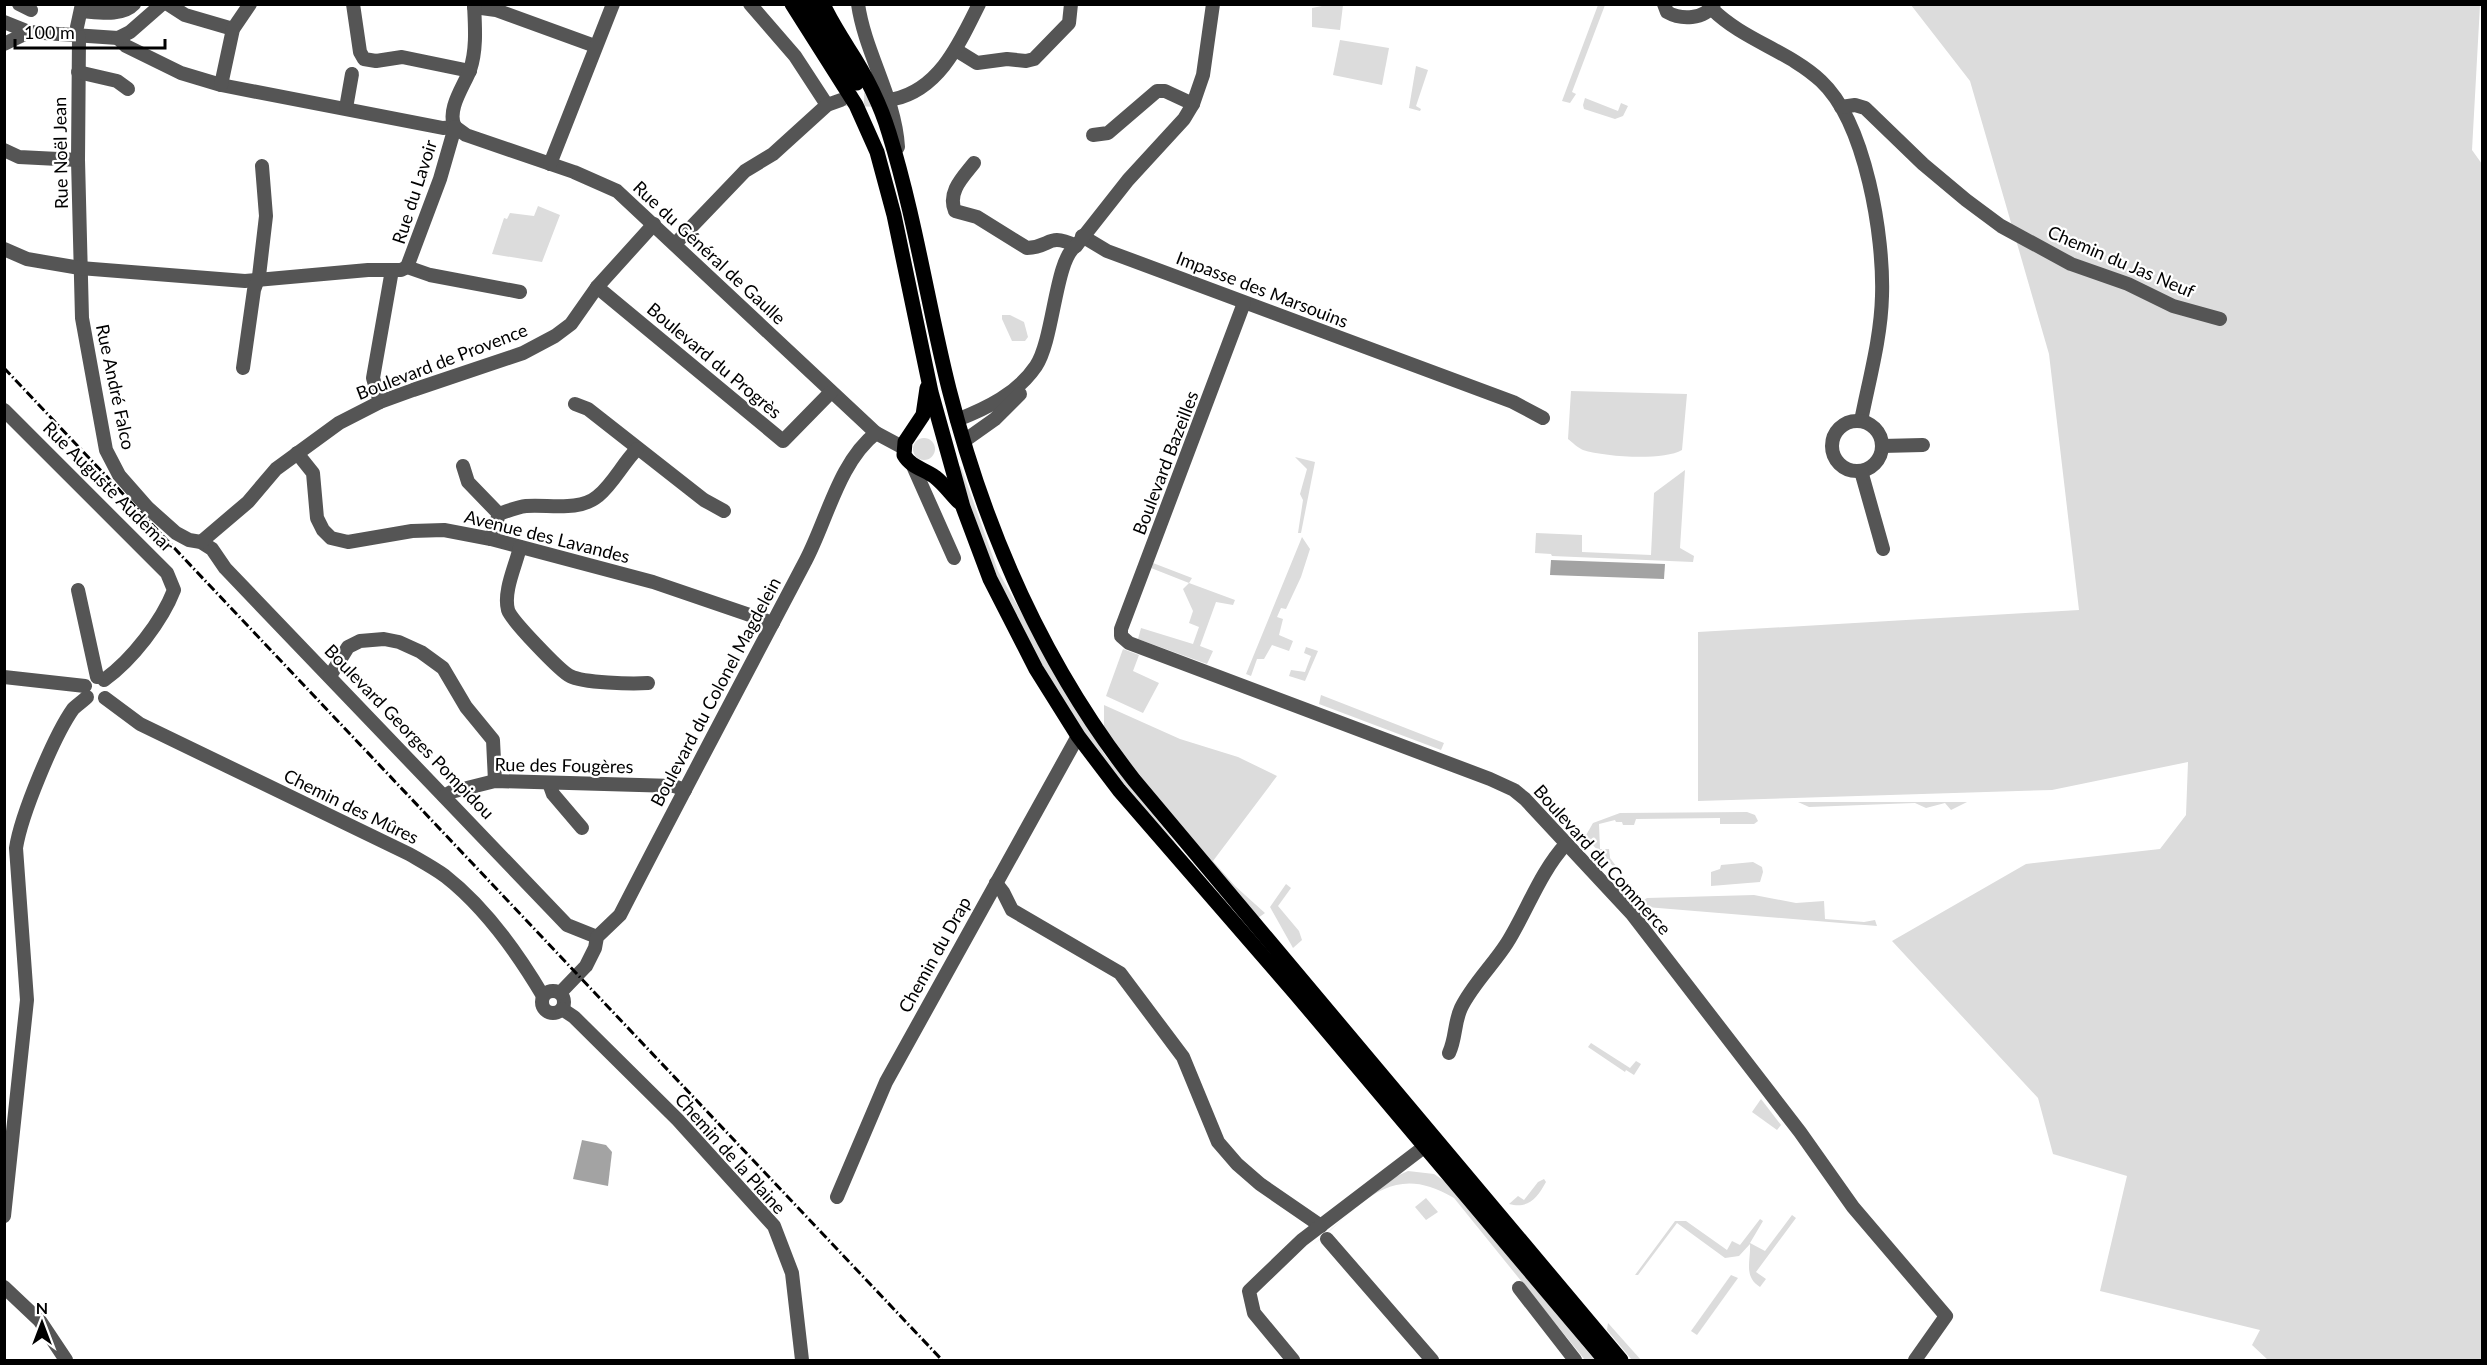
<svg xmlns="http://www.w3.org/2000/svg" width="2487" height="1365" font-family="Lato,sans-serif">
	<rect width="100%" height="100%" fill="#fff"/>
	<g fill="#dcdcdc">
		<path d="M1327 5H1343L1340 30 1312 27V8Z"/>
		<path d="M1598 5H1605L1572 92 1576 94 1570 103 1562 101Z"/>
		<path d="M1911 5H2480L2472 150 2482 164V1360H2268L2252 1345 2260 1330 2100 1291 2127 1176 2053 1154 2038 1098 1892 941 2026 864 2160 849 2186 815 2188 762 2052 790 1698 801V632L2079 610 2049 354 1970 81Z"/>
		<path d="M1340 40 1389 48 1382 85 1333 75Z"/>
		<path d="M1416 66 1428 70 1416 106 1421 109 1420 111 1409 108Z"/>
		<path d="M1585 98 1618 111 1621 103 1628 106 1623 116 1615 119 1584 109 1583 105Z"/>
		<path d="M538 206 560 215 542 262 492 254 504 218 507 219 510 213 534 216Z"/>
		<path d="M1010 315 1024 322 1028 337 1025 341H1012L1002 319V315Z"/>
		<path d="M1571 391 1687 394 1682 450C1663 461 1605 457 1583 450 1578 448 1572 442 1568 439Z"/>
		<circle cx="924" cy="449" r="11"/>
		<path d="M1295 457 1315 462 1301 533H1298L1303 500 1300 494 1307 469Z"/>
		<path d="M958 465 961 467 998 571 1062 685 1105 755 1180 848C1155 820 1128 792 1105 762 1036 673 989 572 958 465Z"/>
		<path d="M1685 470 1680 548 1694 556 1693 562 1552 556 1551 554 1535 553 1536 533 1582 535V552L1651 555 1654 493Z"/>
		<path d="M1302 537 1310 549 1301 577 1286 609 1281 608 1277 617 1283 619 1279 635 1293 641 1289 651 1272 645 1264 659H1257L1251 676 1246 674Z"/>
		<path d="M1153 563 1192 578 1189 583 1235 600 1233 605 1216 602 1200 646 1213 651 1207 664 1138 639 1141 628 1193 644 1199 627 1189 623 1193 611 1183 589 1189 583 1151 568Z"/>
		<path d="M1306 647 1318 651 1305 681 1289 676 1291 670 1305 672 1311 656 1304 653Z"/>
		<path d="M1123 649 1139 655 1133 671 1159 683 1143 713 1106 696Z"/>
		<path d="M1321 695 1444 743 1441 750 1319 704Z"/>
		<path d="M1104 705 1180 739 1238 757 1277 776 1213 861 1235 886 1265 913 1258 918 1167 813 1104 731Z"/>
		<path d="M1798 802H1967L1951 810 1945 803 1926 808 1915 803 1809 807Z"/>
		<path d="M1747 812 1755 815 1758 821 1754 824H1720V818L1636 819 1634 825H1623L1622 822H1616L1615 820 1599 824 1600 849H1609L1610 858 1616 866H1613L1585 837 1593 823 1620 813Z"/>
		<path d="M1753 862 1762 867 1763 872 1760 882 1711 886V872L1720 869 1721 865Z"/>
		<path d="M1286 884 1291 888 1278 906 1299 931 1302 940 1293 948 1270 907Z"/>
		<path d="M1754 895 1796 903 1824 901 1825 919 1864 922 1875 920 1877 926 1634 906 1647 898Z"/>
		<path d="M1591 1043 1630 1068 1636 1061 1641 1064 1634 1075 1626 1070 1625 1072 1588 1047Z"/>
		<path d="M1761 1099 1781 1125 1777 1130 1752 1112Z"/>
		<path d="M1408 1171 1434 1174 1446 1182 1595 1360H1585L1454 1198C1389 1159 1361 1207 1313 1245L1386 1181Z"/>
		<path d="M1544 1179 1546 1182C1537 1198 1529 1209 1509 1204L1518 1196 1524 1200 1538 1182Z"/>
		<path d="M1426 1198 1438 1212 1426 1220 1415 1207Z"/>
		<path d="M1792 1215 1796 1218 1756 1272 1766 1279 1760 1287C1743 1276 1751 1261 1750 1244L1739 1256 1725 1258 1677 1223 1638 1275H1635L1675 1221H1686L1727 1250 1732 1241 1740 1245 1760 1219 1763 1221 1750 1243 1765 1251Z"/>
		<path d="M1731 1275 1738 1278 1697 1335 1691 1331Z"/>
		<path d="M1608 1323 1641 1360H1632L1607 1330Z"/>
	</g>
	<g fill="#a3a3a3">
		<path d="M1551 560 1665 564 1664 579 1550 575Z"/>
		<path d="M582 1140 606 1145 612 1152 608 1186 573 1179Z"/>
	</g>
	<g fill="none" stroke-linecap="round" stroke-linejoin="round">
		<path stroke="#d9d9d9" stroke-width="14" stroke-dasharray="14 7" stroke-linecap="butt" d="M843 99 886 100"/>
		<g stroke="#555" stroke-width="14">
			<path d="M19 4 31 10"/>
			<path d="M168 4 185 15 233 29"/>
			<path d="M353 4 360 52 364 59 376 61 402 57 470 71"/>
			<path d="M750 4 795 56 827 105"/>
			<path d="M858 4C865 53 895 97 898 147"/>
			<path d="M1664 4 1667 12C1681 20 1704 20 1714 4"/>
			<path d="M474 7 496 10 595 46"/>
			<path d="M1712 9C1743 40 1789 51 1821 81 1866 123 1884 237 1882 296 1881 338 1869 380 1861 421"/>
			<path d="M81 11C97 12 122 17 134 4"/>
			<path d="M4 22 29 32 118 38"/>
			<path d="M77 27 82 4"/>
			<path d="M79 37 78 160 82 318 106 450 119 475 148 508 176 533 189 540 201 542 212 549 225 568 567 925 597 937"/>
			<path d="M118 38 126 46 181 73 221 85 443 128 455 127 466 135 574 172 617 191 876 433 904 448"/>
			<path d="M118 38 130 32 162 4"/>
			<path d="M4 44 29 32"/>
			<path d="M956 50 977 63 1007 59 1026 61 1034 59 1069 23 1071 4"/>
			<path d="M78 72 117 81 128 89"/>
			<path d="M221 85 233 29 250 4"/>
			<path d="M894 99C940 89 960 42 979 4"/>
			<path d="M1841 107 1855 105 1865 108 1923 164 1966 200 2001 226 2071 264 2128 284 2173 306 2220 319"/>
			<path d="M346 108 352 74"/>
			<path d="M455 127C446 110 464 86 470 70 477 49 475 26 474 4"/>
			<path d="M1093 135 1108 133 1157 91H1165L1193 104"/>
			<path d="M4 150 19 157 78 160"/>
			<path d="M974 163C963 177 947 192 955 211L977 217 1027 248C1052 247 1047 232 1076 246"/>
			<path d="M550 164 613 4"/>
			<path d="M1082 236 1107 251 1513 402 1543 418"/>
			<path d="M675 244 745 171 773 154 827 105 841 100"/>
			<path d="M4 249 27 259 80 268 245 281 368 270H401L407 267 430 275 520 292"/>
			<path d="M407 267 440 179 455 127"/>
			<path d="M597 287 783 441 831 392"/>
			<path d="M1244 303 1121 629V636L1129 643 1490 779 1514 790 1525 799 1632 914 1800 1132 1853 1207 1946 1316 1915 1360"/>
			<path d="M243 368 254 290 259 276 266 216 262 166"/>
			<path d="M380 402 373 378 392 270"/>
			<path d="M575 404 588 409 704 500 724 511"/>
			<path d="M4 410 167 573 174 590C162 621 132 660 104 680"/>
			<path d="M957 420C987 408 1017 394 1036 366 1054 339 1055 259 1076 246L1128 180 1184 119 1193 104 1203 75 1213 4"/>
			<circle cx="1857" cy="446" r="25"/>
			<path d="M964 441 995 419 1020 394"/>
			<path d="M1882 446 1923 445"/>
			<path d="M297 453 313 473 317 518 323 530 331 538 348 542 412 531 444 530 491 539 653 582 773 623"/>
			<path d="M463 466 468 482 499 514"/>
			<path d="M913 466 954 558"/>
			<path d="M1861 471 1883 549"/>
			<path d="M491 539 499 514C507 511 517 507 526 506 548 504 579 512 598 496 613 484 623 463 637 449"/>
			<path d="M201 542 248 502 276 469 339 423 380 402 413 390 523 353 555 336 571 324 597 287 654 224"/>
			<path d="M520 547C516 565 503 591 508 610 511 620 560 671 570 676 583 683 632 684 648 683"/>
			<path d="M78 590 97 677"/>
			<path d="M330 676 348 647 360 641 384 639 399 642 421 652 443 668 466 707 493 740 495 781"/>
			<path d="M4 677 85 686"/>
			<path d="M105 698 140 724 409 854C421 861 434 868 445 876 486 908 517 952 543 996"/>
			<path d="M549 783 553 794 582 828"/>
			<path d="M444 796 451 792 495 781 674 786 685 790"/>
			<path d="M996 883 1003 892 1012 910 1120 973 1183 1057 1218 1142 1237 1164 1260 1184 1321 1226"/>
			<circle cx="553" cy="1002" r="11"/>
			<path d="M560 993 586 966 595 948 597 937 620 915C681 796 744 678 806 560 827 520 839 462 876 433"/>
			<path d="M562 1009 574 1017 678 1120 774 1226 792 1273 802 1360"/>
			<path d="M1449 1053C1456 1038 1454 1023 1461 1008 1472 985 1493 965 1507 943 1527 911 1540 872 1566 844"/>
			<path d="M837 1197 886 1082 1078 736"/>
			<path d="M4 1216 27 1000 16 848C21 815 54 736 73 709 77 705 83 701 87 697"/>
			<path d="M1327 1239 1432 1360"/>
			<path d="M4 1287 40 1321 66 1360"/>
			<path d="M1519 1288 1575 1360"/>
			<path d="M1293 1360 1254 1313 1249 1291 1302 1240 1424 1147"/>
		</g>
		<g stroke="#000" stroke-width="15">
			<path d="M792 4 856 105 877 152 894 215 931 392 963 507 990 579 1036 669 1078 736 1119 790 1296 994 1605 1360"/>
			<path d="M807 4 857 83"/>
			<path d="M823 4C830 20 839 33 848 48 865 74 880 103 889 133 915 217 928 305 949 389 985 531 1044 665 1134 780L1621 1360"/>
			<path d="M927 388 923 415 905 442 904 455C911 467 924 469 935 477 944 484 951 494 959 502"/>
		</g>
		<path stroke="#000" stroke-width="3" stroke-dasharray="9 3 1.5 3" stroke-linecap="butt" d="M4 368 942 1360"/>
	</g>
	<g text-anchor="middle" stroke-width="4.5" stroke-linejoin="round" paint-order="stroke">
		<g font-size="18" fill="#000" stroke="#fff">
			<text transform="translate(61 153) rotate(-91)" y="6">Rue Noël Jean</text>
			<text transform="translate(415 192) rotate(-72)" y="6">Rue du Lavoir</text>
			<text transform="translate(709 253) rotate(43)" y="6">Rue du Général de Gaulle</text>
			<text transform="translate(2121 262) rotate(23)" y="6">Chemin du Jas Neuf</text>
			<text transform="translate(1262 290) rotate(21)" y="6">Impasse des Marsouins</text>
			<text transform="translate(714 361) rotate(40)" y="6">Boulevard du Progrès</text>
			<text transform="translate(442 362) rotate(-21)" y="6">Boulevard de Provence</text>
			<text transform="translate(115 387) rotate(78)" y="6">Rue André Falco</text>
			<text transform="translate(1166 463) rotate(-69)" y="6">Boulevard Bazeilles</text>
			<text transform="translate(108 487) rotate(45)" y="6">Rue Auguste Audemar</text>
			<text transform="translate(547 537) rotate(14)" y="6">Avenue des Lavandes</text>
			<text transform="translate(716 692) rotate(-62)" y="6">Boulevard du Colonel Magdelein</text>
			<text transform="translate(409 732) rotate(46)" y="6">Boulevard Georges Pompidou</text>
			<text transform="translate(564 766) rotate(1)" y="6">Rue des Fougères</text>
			<text transform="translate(351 807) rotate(26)" y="6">Chemin des Mûres</text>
			<text transform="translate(1602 860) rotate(48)" y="6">Boulevard du Commerce</text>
			<text transform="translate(935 955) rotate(-61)" y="6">Chemin du Drap</text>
			<text transform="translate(730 1154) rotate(48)" y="6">Chemin de la Plaine</text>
		</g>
	</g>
	<rect width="2487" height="1365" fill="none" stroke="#000000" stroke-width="12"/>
	<g transform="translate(42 1323)" stroke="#ffffff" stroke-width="4.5" paint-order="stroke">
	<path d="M0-4.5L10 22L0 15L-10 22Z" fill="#000000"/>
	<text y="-9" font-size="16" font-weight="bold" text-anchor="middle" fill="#000000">N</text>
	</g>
	<path d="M15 39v9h150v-9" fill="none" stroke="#000000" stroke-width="3"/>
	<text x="24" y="39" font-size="18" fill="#000000" stroke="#ffffff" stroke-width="4.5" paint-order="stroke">100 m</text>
</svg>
